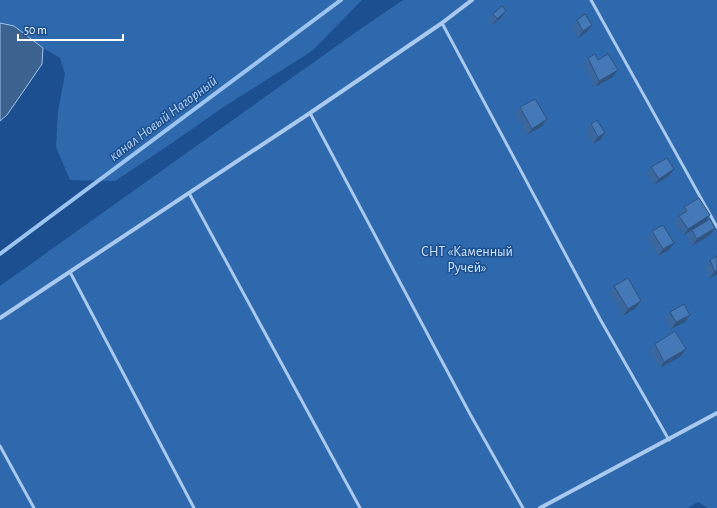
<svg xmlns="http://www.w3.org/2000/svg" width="717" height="508" font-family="'Alegreya Sans',sans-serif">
	<rect width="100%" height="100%" fill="#1b4f8f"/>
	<g fill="#2e69ad">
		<path d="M0 0H362L312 51 225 106 172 143 115 181 70 180 56 147 58 112 65 74 60 58 43 48 14 26 0 23Z"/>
		<path d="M403 0H717V508H708L698 502 688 508H0V286L359 30Z"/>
	</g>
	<path fill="#3c6290" stroke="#9cc4f0" d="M0 23 14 26 43 48 42 64 7 115 0 121Z"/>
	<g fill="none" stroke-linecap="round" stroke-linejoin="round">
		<path stroke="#9cc4f0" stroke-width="4" d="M0 254 341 0"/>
		<g stroke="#a9c9ee" stroke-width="3">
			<path d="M591 0 717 227"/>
			<path d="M442 23 600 319 669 440"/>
			<path d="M310 113 470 414 523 508"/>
			<path d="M189 193 360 508"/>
			<path d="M70 272 194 508"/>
			<path d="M0 446 34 508"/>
		</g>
		<g stroke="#a9c9ee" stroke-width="4">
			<path d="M0 318 310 113 442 23 472 0"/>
			<path d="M540 508 717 413"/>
		</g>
	</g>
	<g fill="#3a679d">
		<path d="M506 11 501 18 492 25 488 20 493 14Z"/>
		<path d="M577 20 587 32 578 38 572 27Z"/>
		<path d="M588 58 598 60 613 77 595 87 583 65Z"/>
		<path d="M520 107 542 126 527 135 515 114Z"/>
		<path d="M591 124 605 133 600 140 593 144 586 131Z"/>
		<path d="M651 167 669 176 654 185 647 174Z"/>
		<path d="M684 207 710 215 705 222 684 235 674 223 680 215 679 214Z"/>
		<path d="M715 228 710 235 692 246 687 237 692 230Z"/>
		<path d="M652 231 669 250 658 256 647 238Z"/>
		<path d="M717 256V274L710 278 705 267 710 260Z"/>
		<path d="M614 286 641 301 636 308 623 316 609 292Z"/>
		<path d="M670 312 690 315 685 322 671 329 665 319Z"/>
		<path d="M655 344 681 356 660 368 650 351Z"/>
	</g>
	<g fill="#305480">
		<path d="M506 11 501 18 492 25 497 19Z"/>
		<path d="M592 25 587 32 578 38 583 31Z"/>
		<path d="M618 70 613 77 595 87 599 81Z"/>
		<path d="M547 119 542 126 527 135 532 129Z"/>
		<path d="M605 133 600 140 593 144 598 137Z"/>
		<path d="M674 169 669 176 654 185 659 179Z"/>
		<path d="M710 215 705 222 684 235 688 229Z"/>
		<path d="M715 228 710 235 692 246 697 239Z"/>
		<path d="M674 243 669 250 658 256 663 249Z"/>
		<path d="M717 270V274L710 278 715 272Z"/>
		<path d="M641 301 636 308 623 316 628 309Z"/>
		<path d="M690 315 685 322 671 329 676 322Z"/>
		<path d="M686 349 681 356 660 368 664 362Z"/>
	</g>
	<g fill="#4478b7" stroke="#305480">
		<path d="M502 6 506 11 497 19 493 14Z"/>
		<path d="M585 14 592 25 583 31 577 20Z"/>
		<path d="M595 54 598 60 608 54 618 70 599 81 588 58Z"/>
		<path d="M535 99 547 119 532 129 520 107Z"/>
		<path d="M597 120 605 133 598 137 591 124Z"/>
		<path d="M667 158 674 169 659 179 651 167Z"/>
		<path d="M699 198 710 215 688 229 679 216 687 211 684 207Z"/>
		<path d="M710 219 715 228 697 239 692 230Z"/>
		<path d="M663 225 674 243 663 249 652 231Z"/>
		<path d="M717 256V270L715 272 710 260Z"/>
		<path d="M628 278 641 301 628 309 614 286Z"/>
		<path d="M684 304 690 315 676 322 670 312Z"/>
		<path d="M675 331 686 349 664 362 655 344Z"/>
	</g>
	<g text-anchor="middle" stroke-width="3" stroke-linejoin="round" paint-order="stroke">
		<g font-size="14" fill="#cfe3fa" stroke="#1b4f8f">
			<text x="467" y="256">СНТ «Каменный<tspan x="467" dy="16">Ручей»</tspan></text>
		</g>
		<g font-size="15" font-style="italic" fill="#b5d3f5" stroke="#1b4f8f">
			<text transform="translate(163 118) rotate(-37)" y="5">канал Новый Нагорный</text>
		</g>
	</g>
	<path d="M18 34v6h105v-6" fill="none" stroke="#ffffff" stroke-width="2"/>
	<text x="24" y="34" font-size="12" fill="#ffffff" stroke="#1b4f8f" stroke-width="3" paint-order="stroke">50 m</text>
</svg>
